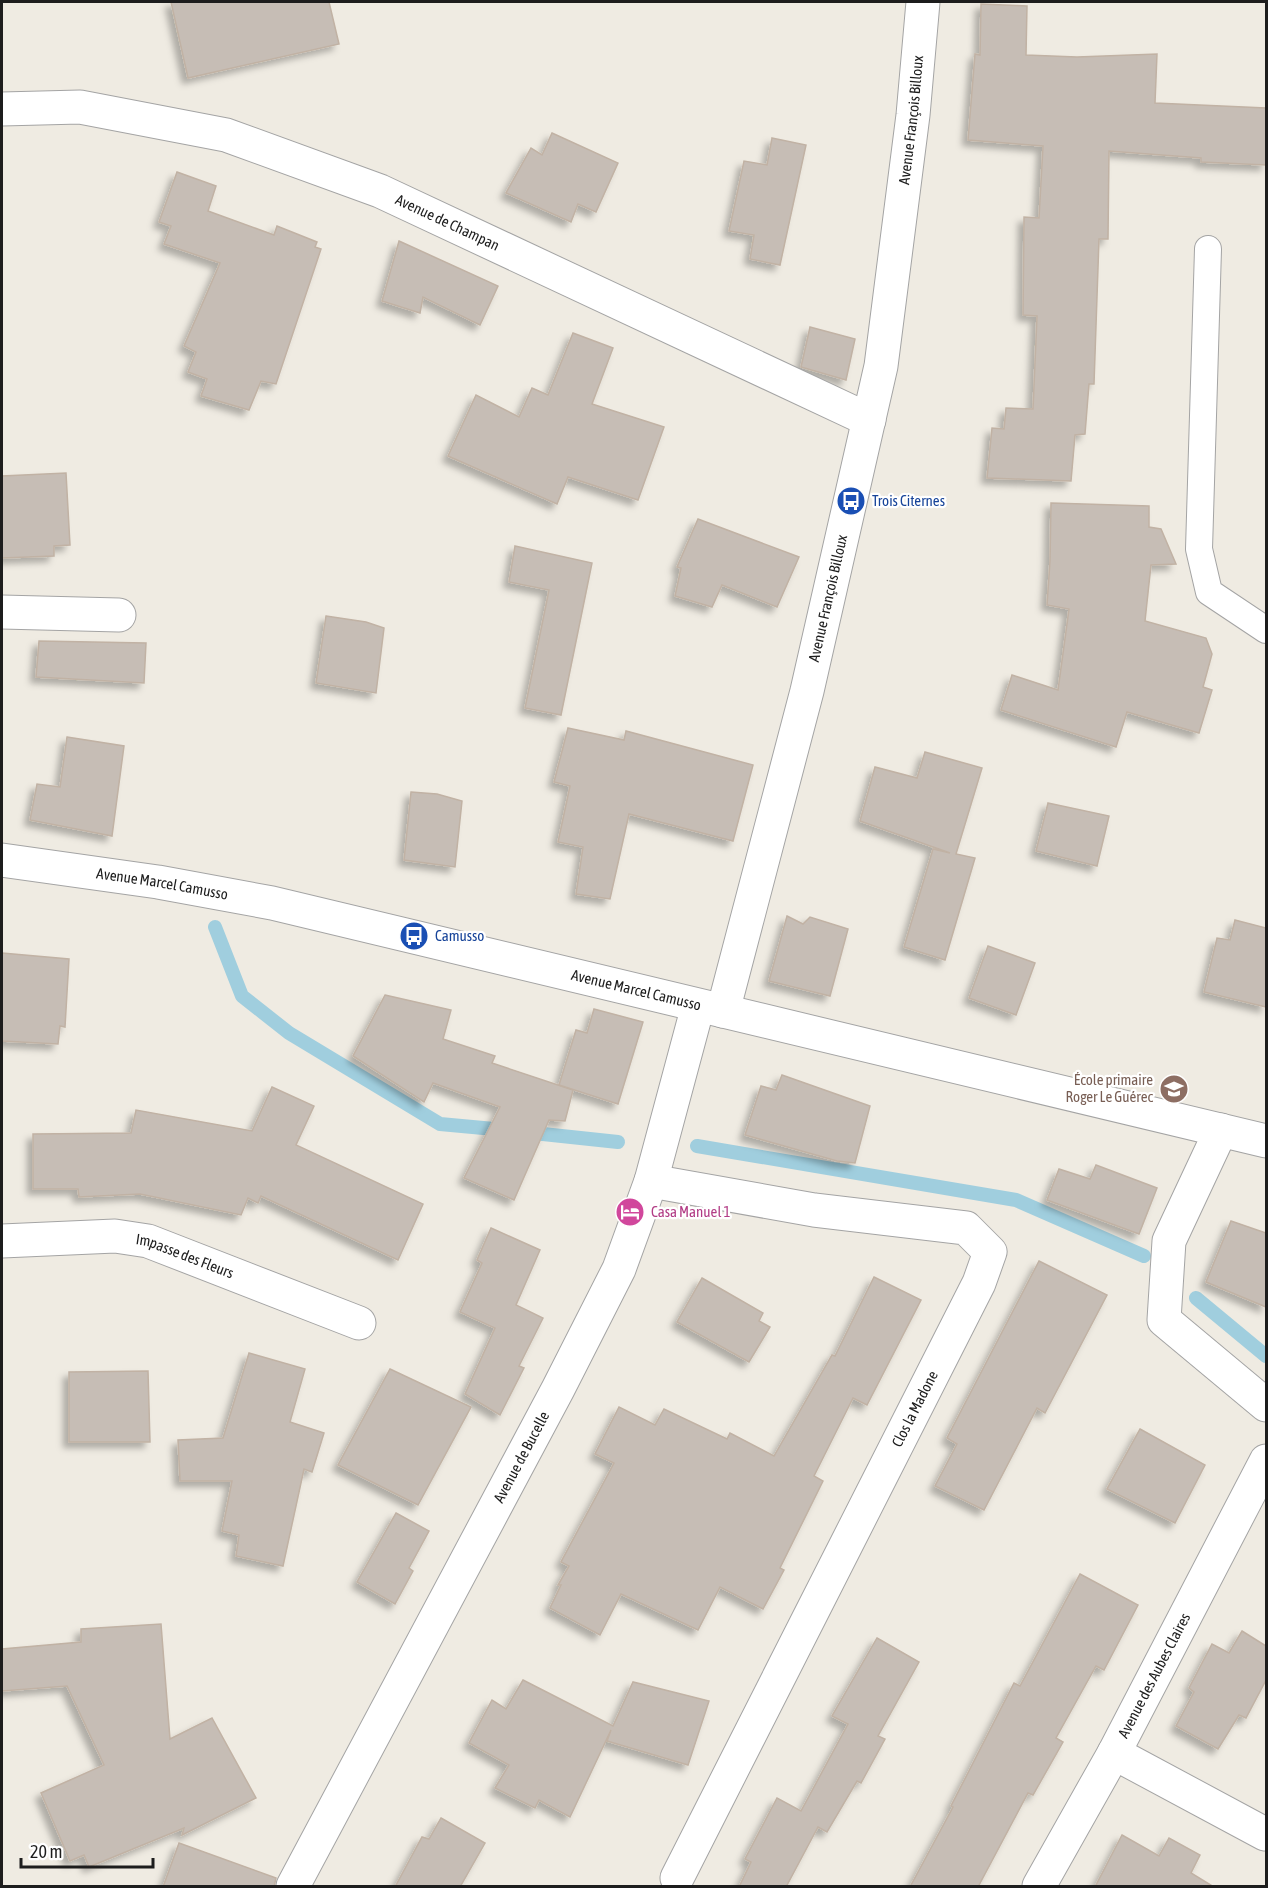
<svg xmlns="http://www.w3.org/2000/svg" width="1268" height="1888" font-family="'Asap Condensed',sans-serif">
	<defs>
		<filter id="shadow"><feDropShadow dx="-5.5" dy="5.5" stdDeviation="3" flood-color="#0004"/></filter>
	</defs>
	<rect width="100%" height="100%" fill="#efebe2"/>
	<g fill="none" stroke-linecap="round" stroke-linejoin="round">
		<g stroke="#a0cede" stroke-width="14">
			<path d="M215 927 242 996 289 1033 440 1124 505 1130"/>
			<path d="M524 1132 618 1142"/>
			<path d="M697 1146 1016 1200 1144 1256"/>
			<path d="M1196 1298 1266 1356"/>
		</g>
	</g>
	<g fill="#c6bdb5" stroke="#c1b2a4" stroke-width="1.5" filter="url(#shadow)">
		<path d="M171 2H329L339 44 188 78Z"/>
		<path d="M981 4 1027 6 1026 55 1077 57 1157 54 1155 103 1266 108V165L1201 162V158L1109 151 1108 239H1099L1094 384H1089L1085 434 1075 435 1071 481 987 478 992 428 1004 429 1006 408 1033 409 1037 316 1023 315 1024 217 1039 218 1043 146 968 140 975 54 980 55Z"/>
		<path d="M552 133 618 163 596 212 578 204 571 222 506 193 531 148 542 155Z"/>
		<path d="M772 138 806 145 780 265 750 259 754 235 729 231 744 161 767 165Z"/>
		<path d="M177 172 216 186 208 211 274 235 277 226 317 242 315 247 321 249 276 384 261 381 249 410 201 396 207 379 188 372 196 352 184 346 220 263 164 244 171 226 159 222Z"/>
		<path d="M399 241 498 286 480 325 423 297 420 313 382 301Z"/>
		<path d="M810 327 855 339 846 380 801 367Z"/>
		<path d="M573 333 613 348 592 404 664 427 638 500 568 477 557 504 448 456 476 395 519 417 532 388 548 395Z"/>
		<path d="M66 473 70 545 54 546V556L2 558V476Z"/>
		<path d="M1051 503 1149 506V527L1161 529 1176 564 1151 565 1145 621 1206 638 1212 654 1203 687 1212 690 1199 733 1127 712 1116 747 1001 710 1012 675 1058 690 1069 609 1047 605 1050 561Z"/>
		<path d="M698 519 799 557 777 607 722 585 712 607 675 596 681 568 677 567Z"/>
		<path d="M515 546 592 563 561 715 525 708 549 590 509 582Z"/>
		<path d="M326 616 366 622 384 628 376 693 316 683Z"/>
		<path d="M39 641 146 643 144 683 36 677Z"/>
		<path d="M568 728 624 740 626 731 753 765 733 841 629 814 610 899 576 894 583 847 558 842 570 786 554 782Z"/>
		<path d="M67 737 124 746 112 836 30 820 37 784 60 787Z"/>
		<path d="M925 752 982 768 956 854 975 858 945 960 904 947 933 849 950 853 860 821 875 767 917 778Z"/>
		<path d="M411 792 437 794 462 801 455 867 404 860Z"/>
		<path d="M1048 803 1109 816 1097 866 1036 851Z"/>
		<path d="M787 916 803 924 810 917 848 929 830 996 769 981Z"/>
		<path d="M1235 920 1266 928V1007L1204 992 1217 938 1230 940Z"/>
		<path d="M988 946 1035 963 1016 1015 969 998Z"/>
		<path d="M2 953 69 959 65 1027 60 1026 58 1044 2 1041Z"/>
		<path d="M385 995 451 1010 443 1039 495 1056 492 1063 573 1090 565 1121 549 1120 514 1200 464 1178 500 1107 433 1083 424 1102 353 1056Z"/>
		<path d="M594 1009 643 1022 618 1104 559 1085 576 1030 587 1033Z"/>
		<path d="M782 1075 870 1106 855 1163 837 1161 745 1135 761 1086 776 1090Z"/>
		<path d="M272 1087 314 1106 296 1145 423 1204 398 1260 261 1196 258 1203 248 1198 241 1215 140 1194 79 1197 78 1189H33V1134L131 1133 136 1110 252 1131Z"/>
		<path d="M1096 1165 1157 1188 1139 1234 1047 1200 1059 1169 1090 1179Z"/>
		<path d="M1231 1221 1266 1233V1307L1206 1282Z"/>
		<path d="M491 1228 540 1250 516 1305 543 1318 519 1366 524 1368 500 1415 465 1394 495 1328 460 1312 482 1263 477 1260Z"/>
		<path d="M1039 1261 1107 1295 1045 1413 1037 1408 984 1510 935 1486 957 1444 947 1438Z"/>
		<path d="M874 1277 921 1300 867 1405 853 1398 814 1476 823 1481 780 1568 784 1570 763 1609 720 1587 698 1630 621 1594 600 1635 550 1608 561 1585H558L569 1566 561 1562 614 1463 595 1454 619 1407 655 1425 664 1409 727 1439 730 1433 774 1456 832 1355 835 1356Z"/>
		<path d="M702 1278 763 1313 759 1321 770 1327 749 1362 677 1322Z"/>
		<path d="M249 1353 305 1369 290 1422 324 1433 312 1472 304 1469 283 1566 236 1556 239 1535 222 1531 232 1481H180L178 1440 223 1438Z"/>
		<path d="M390 1369 471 1407 418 1505 338 1465Z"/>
		<path d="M148 1371 150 1442H69V1372Z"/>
		<path d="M1140 1429 1205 1465 1175 1523 1107 1489Z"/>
		<path d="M396 1513 429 1531 409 1568 413 1571 395 1604 357 1582Z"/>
		<path d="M1080 1574 1138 1605 1104 1670 1096 1666 1056 1738 1063 1742 1033 1795 1028 1793 978 1887H910L953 1807 951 1806 1014 1683 1020 1686Z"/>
		<path d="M161 1624 170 1739 212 1718 256 1798 182 1835 184 1828 89 1867 84 1855 70 1861 41 1793 104 1765 67 1686 2 1691V1649L81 1642V1629Z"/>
		<path d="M1242 1631 1266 1646V1680L1246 1718 1239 1715 1218 1749 1176 1726 1194 1692 1189 1688 1212 1644 1229 1653Z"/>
		<path d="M877 1638 919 1662 878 1736 885 1739 861 1783 857 1781 827 1832 818 1827 786 1887H739L751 1862 745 1859 777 1798 801 1811 848 1724 832 1716Z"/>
		<path d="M523 1680 613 1726 633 1682 709 1701 688 1765 607 1741 611 1730 570 1817 539 1800 535 1808 495 1788 509 1765 469 1743 492 1700 506 1709Z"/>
		<path d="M441 1818 485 1843 460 1887H395L422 1837 429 1839Z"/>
		<path d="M1122 1835 1159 1856 1169 1838 1200 1855 1191 1873 1214 1887H1095Z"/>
		<path d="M179 1843 276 1878 274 1887H163Z"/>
	</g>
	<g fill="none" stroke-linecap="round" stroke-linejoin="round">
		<g stroke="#a4a4a4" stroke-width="28">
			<path id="service" d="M1208 249 1199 549 1209 592 1266 630"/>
		</g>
		<g stroke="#a4a4a4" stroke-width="35">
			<g id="minor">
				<path id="s1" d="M2 109 80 107 226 135 380 191 869 420"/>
				<path d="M2 612 119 615"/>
				<path d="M1221 1130 1169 1241 1164 1320 1266 1405"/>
				<path d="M651 1181 814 1210 966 1228 990 1252 979 1283 677 1878"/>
				<path id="s2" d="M2 1241 115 1236 148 1241 359 1323"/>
				<path d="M1114 1753 1265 1834"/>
				<path id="s3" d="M1039 1886 1114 1753 1266 1461"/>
			</g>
		</g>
		<g stroke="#a4a4a4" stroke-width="35">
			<g id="tertiary">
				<path id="s4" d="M2 860 158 882 272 903 1266 1141"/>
				<path id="s5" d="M723 1011 807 691 881 366 913 115 923 2"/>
				<path id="s6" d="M293 1886 558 1389 619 1269 651 1181 698 1006"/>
			</g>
		</g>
		<use href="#service" stroke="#fff" stroke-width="26"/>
		<use href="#minor" stroke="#fff" stroke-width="33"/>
		<use href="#tertiary" stroke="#fff" stroke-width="33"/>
	</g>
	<defs>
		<g id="bus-disc" transform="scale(1.5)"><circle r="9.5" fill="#1a4fb4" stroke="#fff"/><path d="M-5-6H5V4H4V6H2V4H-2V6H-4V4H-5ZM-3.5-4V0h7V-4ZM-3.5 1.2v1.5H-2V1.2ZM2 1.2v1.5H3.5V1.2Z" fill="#fff"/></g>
		<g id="school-disc" transform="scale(1.5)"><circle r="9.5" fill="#8d6e63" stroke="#fff"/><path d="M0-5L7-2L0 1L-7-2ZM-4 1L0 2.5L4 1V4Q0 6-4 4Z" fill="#fff"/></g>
		<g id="hotel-disc" transform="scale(1.5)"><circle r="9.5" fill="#d1479c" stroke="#fff"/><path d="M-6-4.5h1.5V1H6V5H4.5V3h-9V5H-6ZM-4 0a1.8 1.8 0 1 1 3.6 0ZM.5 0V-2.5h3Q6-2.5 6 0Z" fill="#fff"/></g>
	</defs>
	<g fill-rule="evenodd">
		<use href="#bus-disc" x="851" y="501"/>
		<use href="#bus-disc" x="414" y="936"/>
		<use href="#school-disc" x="1174" y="1089"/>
		<use href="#hotel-disc" x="630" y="1212"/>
	</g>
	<g text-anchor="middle" stroke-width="4.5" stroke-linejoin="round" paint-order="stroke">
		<g font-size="15" fill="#1d1d1d" stroke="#fff">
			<text dy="5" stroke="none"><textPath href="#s5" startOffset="912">Avenue François Billoux</textPath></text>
			<text dy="5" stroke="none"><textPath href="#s1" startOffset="465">Avenue de Champan</textPath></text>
			<text dy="5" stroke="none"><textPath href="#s5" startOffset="426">Avenue François Billoux</textPath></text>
			<text dy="5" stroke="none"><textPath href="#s4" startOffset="162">Avenue Marcel Camusso</textPath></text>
			<text dy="5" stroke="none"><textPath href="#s4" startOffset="648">Avenue Marcel Camusso</textPath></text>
			<text dy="5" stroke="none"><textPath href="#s2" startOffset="186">Impasse des Fleurs</textPath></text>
			<text transform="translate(915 1409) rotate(-63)" y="5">Clos la Madone</text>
			<text dy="5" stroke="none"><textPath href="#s6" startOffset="486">Avenue de Bucelle</textPath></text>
			<text dy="5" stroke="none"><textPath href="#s3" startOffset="240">Avenue des Aubes Claires</textPath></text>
		</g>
		<g font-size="15" fill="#164399" stroke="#fff" text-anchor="start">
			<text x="872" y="506">Trois Citernes</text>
			<text x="435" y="941">Camusso</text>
		</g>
		<g font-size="15" fill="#785e54" stroke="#fff" text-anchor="end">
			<text x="1153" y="1085">École primaire<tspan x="1153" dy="17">Roger Le Guérec</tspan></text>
		</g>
		<g font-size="15" fill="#b23c85" stroke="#fff" text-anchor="start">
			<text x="651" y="1217">Casa Manuel 1</text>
		</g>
	</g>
	<rect width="1268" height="1888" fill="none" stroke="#1d1d1d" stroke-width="6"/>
	<path d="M21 1858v9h132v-9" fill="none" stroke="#1d1d1d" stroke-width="3"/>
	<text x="30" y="1858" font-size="18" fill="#1d1d1d" stroke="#ffffff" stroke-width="4.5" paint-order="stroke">20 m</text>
</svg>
